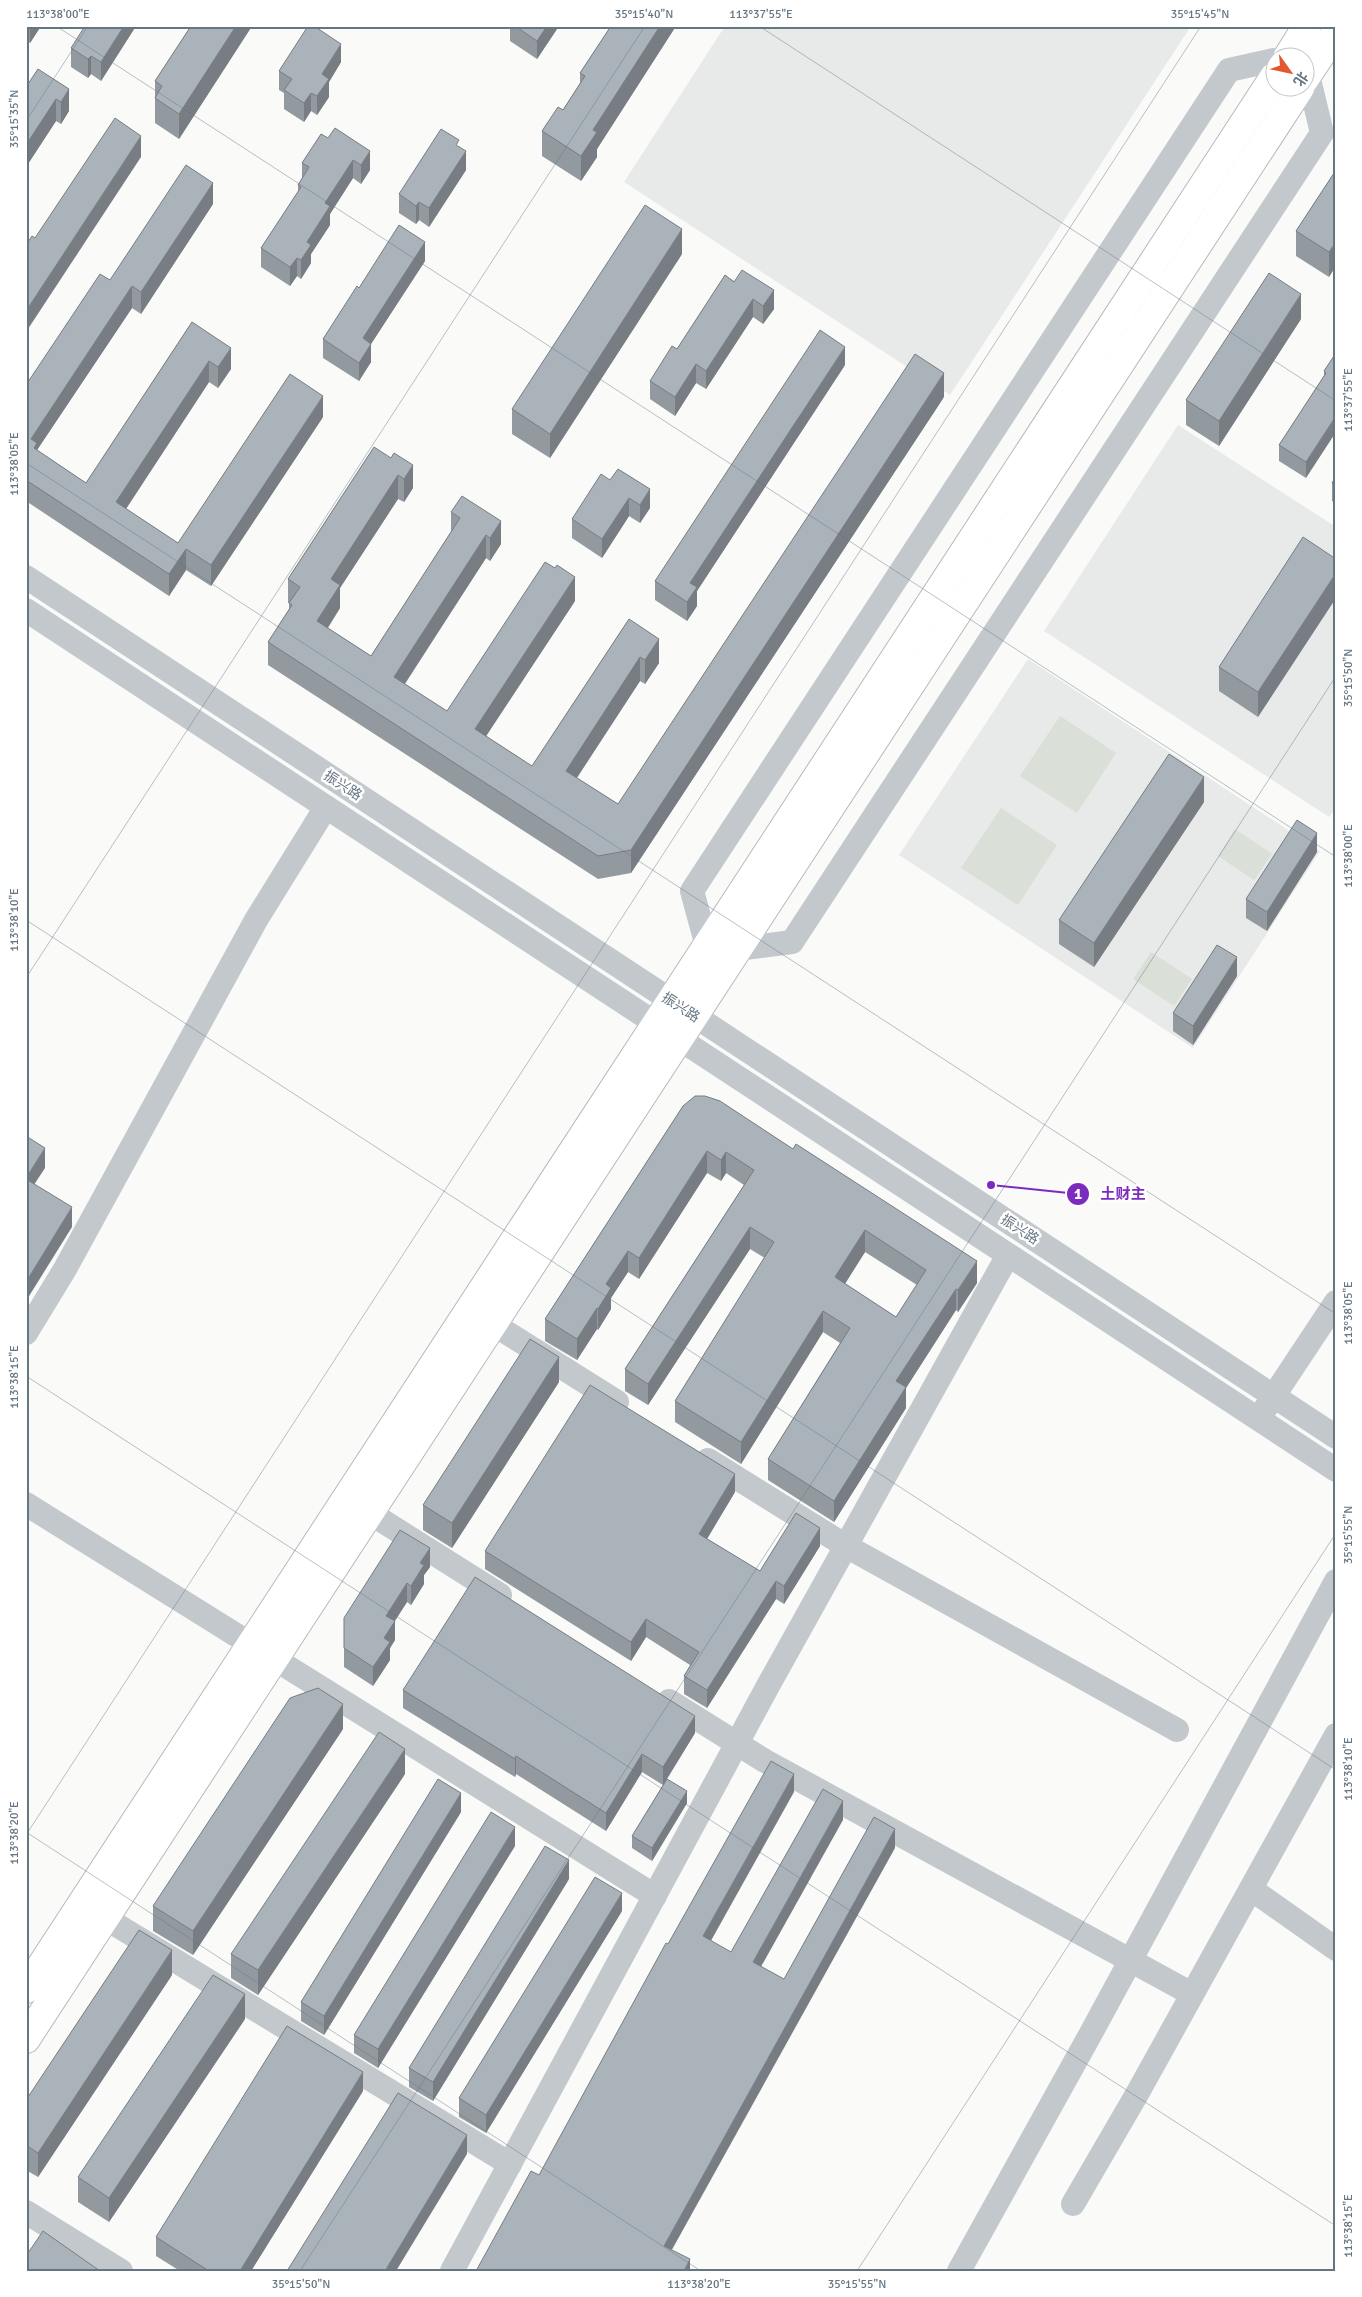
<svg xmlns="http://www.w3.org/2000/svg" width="1362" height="2297" font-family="Signika,'Noto Sans SC',sans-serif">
	<rect width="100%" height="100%" fill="#fafaf8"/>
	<g fill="#e8e9e9">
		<path d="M725 26H1191L950 395 624 182Z"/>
		<path d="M1178 425 1336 527V807L1329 817 1044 631Z"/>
		<path d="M1028 659 1320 851 1193 1048 899 855Z"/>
	</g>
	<g fill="#dadfd7">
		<path d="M1060 716 1116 753 1077 813 1020 776Z"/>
		<path d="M1001 808 1057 845 1018 905 961 868Z"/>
		<path d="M1235 829 1272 854 1254 880 1218 856Z"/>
		<path d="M1151 952 1192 979 1174 1006 1133 979Z"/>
	</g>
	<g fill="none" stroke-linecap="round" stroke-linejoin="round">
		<g stroke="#b5babe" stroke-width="30">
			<g id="major">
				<path d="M1287 58 1307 26"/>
				<path d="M1304 80 1336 32"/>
				<path d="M26 1989 1274 77"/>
				<path d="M26 2039 1300 88"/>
			</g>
		</g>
		<g stroke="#c3c8cc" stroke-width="24">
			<path d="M26 577 1336 1437"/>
			<path d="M26 610 1336 1470"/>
			<path d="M707 946 692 891 1229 70 1274 60"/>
			<path d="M737 949 792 942 1322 133 1308 75"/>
			<path d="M493 1324 617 1402"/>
			<path d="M26 1333 65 1269 256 920 326 807"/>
			<path d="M1265 1409 1336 1302"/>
			<path d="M708 1460 846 1546 1177 1730"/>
			<path d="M26 1504 655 1896"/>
			<path d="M370 1513 500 1595"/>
			<path d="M669 1701 765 1761 1192 1994"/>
			<path d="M1251 1889 1336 1949"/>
			<path d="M105 1918 510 2164"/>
			<path d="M1073 2204 1137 2094 1336 1735"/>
			<path d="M26 2212 121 2271"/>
			<path d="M452 2271 769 1684 1008 1255"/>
			<path d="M959 2271 1090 2035 1336 1581"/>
		</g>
		<use href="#major" stroke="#fff" stroke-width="28"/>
	</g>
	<g fill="#929a9f" fill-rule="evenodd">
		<path d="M26 26H41L30 43 26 40Z"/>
		<path d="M136 26 101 81 91 74 88 78 71 67V48Z"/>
		<path d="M191 26H252L179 139 155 123V81Z"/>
		<path d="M510 26H559L537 59 510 41Z"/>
		<path d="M611 26H676L597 149V157L581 181 542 156V131L563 110 580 83V73Z"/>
		<path d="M341 62 329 82V97L317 115 311 111 304 122 284 109V93L279 90V71Z"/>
		<path d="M38 69 69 111 61 124 56 121 26 167V87Z"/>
		<path d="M321 134 370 170 361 184 353 178 330 214V225L311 254V263L301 279 297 276 290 286 261 267V248L298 192V185L302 178V163Z"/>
		<path d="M459 146 466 170 429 227 419 220 416 224 399 213V194Z"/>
		<path d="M1336 170 1329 277 1296 256V231Z"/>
		<path d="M213 204 141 314 132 308 37 450 86 483 192 322 231 369 218 388 209 382 126 509 178 543 323 417 211 586 186 570 169 596 26 501V385L110 280Z"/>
		<path d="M682 254 550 458 512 434V409Z"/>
		<path d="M425 261 371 344V362L359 381 323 358V339L359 288Z"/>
		<path d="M725 275 774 309 763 324 753 317 706 389 696 383 675 416 650 399V381L677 349Z"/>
		<path d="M1301 319 1219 446 1186 425V400Z"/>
		<path d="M1336 353 1306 478 1279 461V445L1324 376V371Z"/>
		<path d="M845 365 697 591V606L687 621 655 600V581Z"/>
		<path d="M944 397 631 873 598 879 268 665V642L289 609V603H288V579L374 447 413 488 404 502 398 499 340 588V608L328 628 371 656 451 532V512L501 544 490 561 486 558 405 684 447 711 575 601 486 736 532 766 629 619 659 663 645 684 640 681 577 778 618 804Z"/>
		<path d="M1336 476V504L1332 501V483Z"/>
		<path d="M610 480 650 508 640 523 629 516 602 558 572 538V519Z"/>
		<path d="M1336 559 1258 717 1219 691V667Z"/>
		<path d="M1204 802 1094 967 1059 944V920Z"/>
		<path d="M1317 852 1267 931 1246 918V899Z"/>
		<path d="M1237 976 1193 1045 1173 1031V1013Z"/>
		<path d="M683 1106 977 1283 958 1312 956 1310 906 1388V1408L834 1522 768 1480V1459L840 1343 823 1332 741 1464 675 1422V1401L765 1258 750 1249 648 1405 625 1391V1369L744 1185 726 1173 721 1181 707 1173 639 1279 628 1272 611 1298V1309L598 1330 597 1329 577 1360 545 1341V1319ZM865 1252 917 1285 896 1317 845 1284Z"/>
		<path d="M559 1382 452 1548 423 1530V1505Z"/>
		<path d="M735 1492 707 1539 760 1571 820 1546 784 1604 776 1599 707 1708 684 1694V1676L690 1665 646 1637 631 1661 485 1569V1551Z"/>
		<path d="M430 1567 424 1575V1584L411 1605 407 1602 395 1621V1640L390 1648V1660L373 1686 344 1667V1618Z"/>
		<path d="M403 1690 695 1733 667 1779 687 1803 652 1861 632 1848V1836L663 1785 642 1772 606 1831 516 1774 515 1777 403 1708Z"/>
		<path d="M343 1729 193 1955 153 1931V1906Z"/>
		<path d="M405 1774 258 1995 231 1978V1954Z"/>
		<path d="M461 1812 324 2035 301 2021V2002Z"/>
		<path d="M515 1846 378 2068 354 2053V2035Z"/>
		<path d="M569 1879 433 2101 409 2087V2068Z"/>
		<path d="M622 1911 486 2133 459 2117V2098Z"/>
		<path d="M172 1975 38 2177 26 2170V2100Z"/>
		<path d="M245 2019 109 2222 78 2202V2177Z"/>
		<path d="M363 2091 251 2271H180L156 2256V2237Z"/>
	</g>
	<g fill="#777d82">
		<path d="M30 26H41L30 43Z"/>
		<path d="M124 26H136L101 81V62Z"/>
		<path d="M236 26H252L179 139V114Z"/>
		<path d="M547 26H559L537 59V41Z"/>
		<path d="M660 26H676L597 149V157L581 181V156L593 130Z"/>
		<path d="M341 44V62L329 82V97L317 115V96L322 74Z"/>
		<path d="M91 56V74L88 78V59Z"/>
		<path d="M69 89V111L61 124V102Z"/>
		<path d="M311 93V111L304 122V103Z"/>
		<path d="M56 99V121L26 167V145Z"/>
		<path d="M141 136V157L26 332V311Z"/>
		<path d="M370 151V170L361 184V165Z"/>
		<path d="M466 151V170L429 227V208Z"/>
		<path d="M353 160V178L330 214V225L311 254V263L301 279V260L307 242 325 203Z"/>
		<path d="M213 183V204L141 314V292Z"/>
		<path d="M419 202V220L416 224V206Z"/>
		<path d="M682 229V254L550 458V434Z"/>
		<path d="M425 242V261L371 344V362L359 381V363L363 338Z"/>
		<path d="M1336 242V266L1329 277V252Z"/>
		<path d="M297 258V276L290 286V267Z"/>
		<path d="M132 286V308L37 450 34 469 31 439Z"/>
		<path d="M774 290V309L763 324V306Z"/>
		<path d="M1301 294V319L1219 446V421Z"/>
		<path d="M753 299V317L706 389V371Z"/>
		<path d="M845 347V365L697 591V606L687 621V602L690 583Z"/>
		<path d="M231 348V369L218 388V367Z"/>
		<path d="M209 361V382L116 524V502Z"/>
		<path d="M696 364V383L675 416V397Z"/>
		<path d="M944 373V397L631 873V850Z"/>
		<path d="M323 396V417L211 586V565Z"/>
		<path d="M1336 416V432L1306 478V462Z"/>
		<path d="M413 465V488L404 502V479Z"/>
		<path d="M398 475V499L340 588V608L317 644V621L331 579Z"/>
		<path d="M650 489V508L640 523V505Z"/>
		<path d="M629 498V516L602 558V539Z"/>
		<path d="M501 521V544L490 561V538Z"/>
		<path d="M486 535V558L394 700V677Z"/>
		<path d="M186 549V570L169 596V574Z"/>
		<path d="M1336 573V598L1258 717V692Z"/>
		<path d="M575 577V601L475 753V729Z"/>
		<path d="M659 639V663L645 684V660Z"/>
		<path d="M640 657V681L566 794V771Z"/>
		<path d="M1204 777V802L1094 967V943Z"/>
		<path d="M1317 833V852L1267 931V912Z"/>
		<path d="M1237 957V976L1193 1045V1026Z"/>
		<path d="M45 1148V1168L26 1197V1178Z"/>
		<path d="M707 1151V1173L639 1279V1258Z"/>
		<path d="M726 1152V1173L721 1181V1160Z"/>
		<path d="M72 1207V1227L26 1301V1282Z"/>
		<path d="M750 1227V1249L648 1405V1384Z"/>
		<path d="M865 1230V1252L835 1299V1277Z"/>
		<path d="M628 1251V1272L611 1298V1309L598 1330V1309L606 1284Z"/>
		<path d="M977 1261V1283L958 1312V1290Z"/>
		<path d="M956 1289V1310L906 1388V1408L834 1522V1501L896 1381Z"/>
		<path d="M597 1308V1329L577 1360V1339Z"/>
		<path d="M823 1311V1332L741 1464V1442Z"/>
		<path d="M559 1357V1382L452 1548V1523Z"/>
		<path d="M735 1474V1492L699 1552V1534Z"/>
		<path d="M820 1528V1546L784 1604V1586Z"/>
		<path d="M430 1548V1567L424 1575V1584L411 1605V1586L420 1563Z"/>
		<path d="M776 1581V1599L707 1708V1690Z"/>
		<path d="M407 1583V1602L386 1634V1616Z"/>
		<path d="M646 1619V1637L631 1661V1642Z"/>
		<path d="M395 1621V1640L390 1648V1660L373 1686V1667L384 1638Z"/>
		<path d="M343 1704V1729L193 1955V1931Z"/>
		<path d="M695 1716V1733L663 1785V1767Z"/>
		<path d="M405 1749V1774L258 1995V1970Z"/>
		<path d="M642 1754V1772L606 1831V1813Z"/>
		<path d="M516 1756V1774L515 1777V1759Z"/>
		<path d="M794 1774V1792L703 1955V1936Z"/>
		<path d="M687 1791V1803L652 1861V1848Z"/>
		<path d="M461 1793V1812L324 2035V2016Z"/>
		<path d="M843 1801V1820L753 1981V1962Z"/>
		<path d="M515 1827V1846L378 2068V2049Z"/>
		<path d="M895 1829V1848L664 2264V2246Z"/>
		<path d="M569 1860V1879L433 2101V2082Z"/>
		<path d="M622 1893V1911L486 2133V2115Z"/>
		<path d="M172 1950V1975L38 2177V2153Z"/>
		<path d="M245 1994V2019L109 2222V2198Z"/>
		<path d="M363 2072V2091L251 2271H240Z"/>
		<path d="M467 2135V2154L396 2271H385Z"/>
		<path d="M690 2259V2271H684Z"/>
	</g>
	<g fill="#aab3b9" stroke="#777d82" fill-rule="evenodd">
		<path d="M85 26H124L101 62 91 56 88 59 71 48Z"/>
		<path d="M191 26H236L179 114 155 98 162 86 155 81Z"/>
		<path d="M308 26H314L341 44 322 74 329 79 317 96 311 93 304 103 284 90 292 79 279 71Z"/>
		<path d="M515 26H547L537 41Z"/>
		<path d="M611 26H660L593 130 597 132 581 156 542 131 558 107 563 110 585 76 580 73Z"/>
		<path d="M38 69 69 89 61 102 56 99 26 145V87Z"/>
		<path d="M115 118 141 136 26 311V245L32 236 35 238Z"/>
		<path d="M335 128 370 151 361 165 353 160 325 203 330 206 307 242 311 245 301 260 297 258 290 267 261 248 301 187 298 185 309 167 302 163 321 134 328 138Z"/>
		<path d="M441 129 459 140 456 145 466 151 429 208 419 202 416 206 399 194Z"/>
		<path d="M186 165 213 183 141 292 132 286 31 439 37 443 34 448 86 483 192 322 231 348 218 367 209 361 116 502 178 543 290 374 323 396 211 565 186 549 169 574 26 480V385L100 274 110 280Z"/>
		<path d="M1336 170V242L1329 252 1296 231Z"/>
		<path d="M645 205 682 229 550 434 512 409Z"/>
		<path d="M399 225 425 242 363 338 371 344 359 363 323 339 357 286 359 288Z"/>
		<path d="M742 270 774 290 763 306 753 299 706 371 696 364 675 397 650 381 672 346 677 349 725 275 734 282Z"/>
		<path d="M1269 273 1301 294 1219 421 1186 400Z"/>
		<path d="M820 330 845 347 690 583 697 587 687 602 655 581Z"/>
		<path d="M1336 353V416L1306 462 1279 445 1326 373 1324 371Z"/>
		<path d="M915 354 944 373 631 850 598 856 268 642 292 605 289 603 300 587 288 579 374 447 391 458 394 453 413 465 404 479 398 475 331 579 340 585 317 621 371 656 460 518 451 512 462 496 501 521 490 538 486 535 394 677 447 711 545 562 555 568 557 565 575 577 475 729 532 766 629 619 659 639 645 660 640 657 566 771 618 804Z"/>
		<path d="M618 469 650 489 640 505 629 498 602 539 572 519 601 474 610 480Z"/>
		<path d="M1336 476V485L1332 483Z"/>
		<path d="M1303 537 1336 559V573L1258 692 1219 667Z"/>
		<path d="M1169 754 1204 777 1094 943 1059 920Z"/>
		<path d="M1297 820 1317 833 1267 912 1246 899Z"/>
		<path d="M1217 945 1237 957 1193 1026 1173 1013Z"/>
		<path d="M695 1096H705L720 1101 793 1149 796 1144 977 1261 958 1290 956 1289 896 1381 906 1387 834 1501 768 1459 850 1328 823 1311 741 1442 675 1401 774 1242 750 1227 648 1384 625 1369 754 1170 726 1152 721 1160 707 1151 639 1258 628 1251 606 1284 611 1288 598 1309 597 1308 577 1339 545 1319 683 1106ZM865 1230 926 1270 896 1317 835 1277Z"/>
		<path d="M26 1136 45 1148 26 1178Z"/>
		<path d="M26 1179 72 1207 26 1282Z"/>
		<path d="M530 1339 559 1357 452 1523 423 1505Z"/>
		<path d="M590 1385 735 1474 699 1534 760 1571 796 1513 820 1528 784 1586 776 1581 707 1690 684 1676 699 1652 646 1619 631 1642 485 1551Z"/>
		<path d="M400 1530 430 1548 420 1563 424 1565 411 1586 407 1583 386 1616 395 1621 384 1638 390 1642 373 1667 344 1648V1618Z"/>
		<path d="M475 1577 695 1716 663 1767 642 1754 606 1813 516 1756 515 1759 403 1690Z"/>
		<path d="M318 1688 343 1704 193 1931 153 1906 290 1698Z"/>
		<path d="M379 1732 405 1749 258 1970 231 1954Z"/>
		<path d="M771 1761 794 1774 703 1936 731 1952 823 1789 843 1801 753 1962 784 1979 874 1817 895 1829 664 2246 690 2259 684 2271H476L531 2171 539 2175 666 1943 668 1944Z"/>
		<path d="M438 1779 461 1793 324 2016 301 2002Z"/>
		<path d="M667 1779 687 1791 652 1848 632 1836Z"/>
		<path d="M491 1812 515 1827 378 2049 354 2035Z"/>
		<path d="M545 1846 569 1860 433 2082 409 2068Z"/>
		<path d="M595 1877 622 1893 486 2115 459 2098Z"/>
		<path d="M139 1930 172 1950 38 2153 26 2145V2100Z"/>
		<path d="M213 1975 245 1994 109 2198 78 2177Z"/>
		<path d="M287 2026 363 2072 240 2271H209L156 2237Z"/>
		<path d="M398 2093 467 2135 385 2271H287Z"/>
		<path d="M43 2231 100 2271H26V2256Z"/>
	</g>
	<path fill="none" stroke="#657683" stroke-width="1" stroke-opacity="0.45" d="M56 26 1336 857M759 26 1336 401M26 121 88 26M26 463 1336 1314M26 920 1336 1770M26 978 645 26M26 1376 1336 2226M26 1832 701 2271M26 1835 1201 26M300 2271 1336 676M857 2271 1336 1533"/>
	<g text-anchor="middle" stroke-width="5" stroke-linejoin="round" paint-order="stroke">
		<g font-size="14" fill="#657683" stroke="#fff">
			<text transform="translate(343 785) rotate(33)" y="5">振兴路</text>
			<text transform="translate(681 1007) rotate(33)" y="5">振兴路</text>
			<text transform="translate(1020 1229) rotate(33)" y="5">振兴路</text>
		</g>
	</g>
	<path fill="none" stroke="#7b2cbf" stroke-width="2" d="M991 1185L1078 1194"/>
	<g fill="#7b2cbf" stroke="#fff" stroke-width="2">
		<circle cx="991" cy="1185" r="5"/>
		<circle cx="1078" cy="1194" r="12"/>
	</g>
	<g font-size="15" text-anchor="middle" font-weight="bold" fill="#fff">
		<text x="1078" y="1199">1</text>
	</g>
	<g font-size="15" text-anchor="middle" font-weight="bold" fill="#7b2cbf" stroke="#fff" stroke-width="5" stroke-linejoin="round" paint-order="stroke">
		<text x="1123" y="1199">土财主</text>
	</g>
	<rect width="1362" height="2297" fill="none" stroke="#ffffff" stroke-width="55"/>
	<g transform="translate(1290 72) rotate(123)"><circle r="24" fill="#ffffff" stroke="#c1c8cd"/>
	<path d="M0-4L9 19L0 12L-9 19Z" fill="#e4572e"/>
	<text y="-8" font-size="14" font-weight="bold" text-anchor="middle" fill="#657683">北</text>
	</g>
	<rect x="28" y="28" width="1306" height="2242" fill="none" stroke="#657683" stroke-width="2"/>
	<g font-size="12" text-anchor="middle" fill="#657683">
		<text x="58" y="18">113°38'00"E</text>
		<text x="644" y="18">35°15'40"N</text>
		<text x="761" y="18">113°37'55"E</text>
		<text x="1200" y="18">35°15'45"N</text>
		<text transform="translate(14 119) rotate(-90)" y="4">35°15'35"N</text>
		<text transform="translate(1348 400) rotate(-90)" y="4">113°37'55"E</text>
		<text transform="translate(14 464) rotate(-90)" y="4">113°38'05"E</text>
		<text transform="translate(1348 678) rotate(-90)" y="4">35°15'50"N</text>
		<text transform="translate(1348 856) rotate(-90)" y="4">113°38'00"E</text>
		<text transform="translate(14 920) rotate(-90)" y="4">113°38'10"E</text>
		<text transform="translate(1348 1313) rotate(-90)" y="4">113°38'05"E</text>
		<text transform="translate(14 1377) rotate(-90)" y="4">113°38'15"E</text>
		<text transform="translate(1348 1535) rotate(-90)" y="4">35°15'55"N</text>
		<text transform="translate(1348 1769) rotate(-90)" y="4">113°38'10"E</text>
		<text transform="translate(14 1833) rotate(-90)" y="4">113°38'20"E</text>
		<text transform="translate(1348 2226) rotate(-90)" y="4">113°38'15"E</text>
		<text x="301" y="2288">35°15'50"N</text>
		<text x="699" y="2288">113°38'20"E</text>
		<text x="857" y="2288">35°15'55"N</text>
	</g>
</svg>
